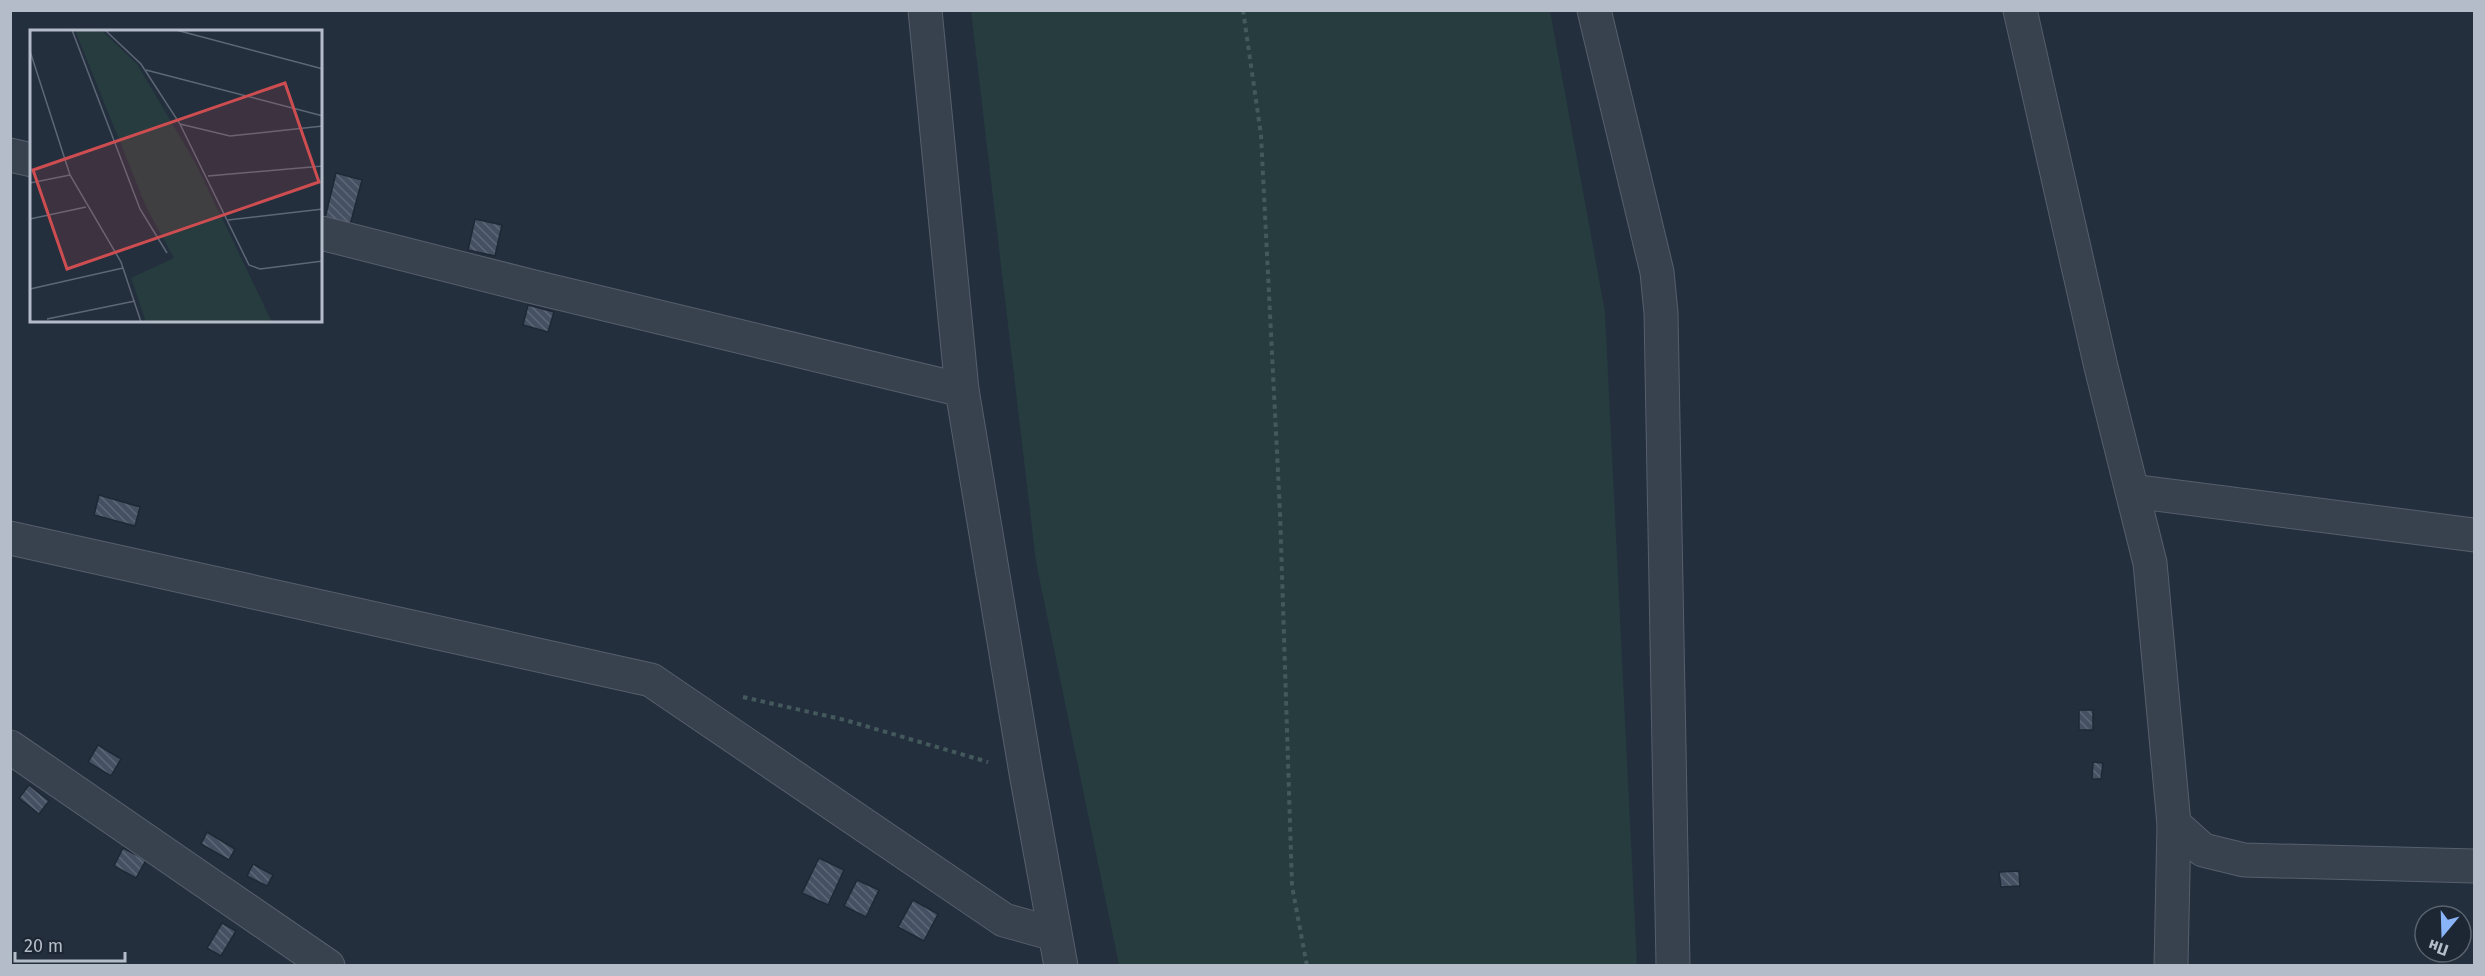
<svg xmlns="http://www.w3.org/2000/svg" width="2485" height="976" font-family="'Fira Sans',sans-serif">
	<defs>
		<pattern id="building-back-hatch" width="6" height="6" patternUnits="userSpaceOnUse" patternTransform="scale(1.5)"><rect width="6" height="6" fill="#455162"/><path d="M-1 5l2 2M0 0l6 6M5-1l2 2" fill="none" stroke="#5d6877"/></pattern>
	</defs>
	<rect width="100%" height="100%" fill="#242f3e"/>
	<path fill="#263c3f" d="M971 11H1550L1605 312 1637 965H1119L1036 562Z"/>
	<g fill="url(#building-back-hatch)" stroke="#1f2835" stroke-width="1.5">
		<path d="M336 173 362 180 350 225 325 218Z"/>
		<path d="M475 219 502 225 495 256 468 250Z"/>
		<path d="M528 305 554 312 548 332 523 325Z"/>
		<path d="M99 495 140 507 135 526 94 515Z"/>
		<rect x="2079" y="710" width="14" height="20"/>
		<path d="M98 745 121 759 111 776 88 762Z"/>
		<path d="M2093 762 2103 763 2101 779H2092Z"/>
		<path d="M29 785 49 801 39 814 19 798Z"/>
		<path d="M207 832 235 849 229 860 201 844Z"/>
		<path d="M123 848 146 860 136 878 114 866Z"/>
		<path d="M819 858 844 870 828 905 802 893Z"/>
		<path d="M253 864 273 875 267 886 247 876Z"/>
		<path d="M2019 871 2020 886 2001 887 1999 872Z"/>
		<path d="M857 880 879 890 866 917 844 906Z"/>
		<path d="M913 900 938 914 924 941 898 927Z"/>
		<path d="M222 923 236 931 221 956 207 948Z"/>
	</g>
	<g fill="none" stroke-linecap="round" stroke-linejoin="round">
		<g stroke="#565f6c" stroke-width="35">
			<g id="minor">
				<path d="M925 10 962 390 1026 773 1061 966"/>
				<path d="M1594 10 1657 272 1661 313 1673 966"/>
				<path d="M2020 10 2101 367 2150 563 2174 824 2171 966"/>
				<path d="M10 155 32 160"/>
				<path d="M321 233 530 286 962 390"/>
				<path d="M2132 491 2474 535"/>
				<path d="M10 538 651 680 1004 920 1054 934"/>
				<path d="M10 747 328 966"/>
				<path d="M2174 824 2203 850 2244 860 2474 866"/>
			</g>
		</g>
		<g stroke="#44595c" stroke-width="4" stroke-dasharray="4.5 4.5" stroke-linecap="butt">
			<path d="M1243 10 1261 135 1280 512 1292 886 1307 966"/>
			<path d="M743 697 845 720 988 762"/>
		</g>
		<use href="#minor" stroke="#38414e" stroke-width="33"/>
	</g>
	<g transform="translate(30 30)">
		<rect width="292" height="292" fill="#242f3e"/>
		<path d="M45 0H71L107 34 165 132 242 292H116L101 248 144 228 116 177Z" fill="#263c3f"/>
		<path fill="none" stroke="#5e6776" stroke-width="1.5" d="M42 0 110 179 137 223M75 0 111 34 150 94 219 235 230 239 293 231M146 0 293 39M0 21 40 145 91 232 111 292M116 40 293 86M150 94 200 106 293 96M178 146 293 136M0 153 40 145M0 189 56 177M198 190 293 179M0 259 93 238M17 289 105 271"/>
		<path fill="#ce4d50" fill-opacity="0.15" stroke="#ce4d50" stroke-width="3" d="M255 53 289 152 37 239 3 140Z"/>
		<rect width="292" height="292" fill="none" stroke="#b4bcc9" stroke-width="3"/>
	</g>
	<rect width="2485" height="976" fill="none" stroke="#b4bcc9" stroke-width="24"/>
	<g transform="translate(2443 934) rotate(199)"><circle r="28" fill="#1d2633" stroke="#59626f" stroke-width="1.5"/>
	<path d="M0-4.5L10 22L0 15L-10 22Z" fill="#8ab4f8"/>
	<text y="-9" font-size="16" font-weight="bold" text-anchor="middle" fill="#b4bcc9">Пн</text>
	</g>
	<path d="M15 952v9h110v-9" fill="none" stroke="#b4bcc9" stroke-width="3"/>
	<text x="24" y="952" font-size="18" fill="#b4bcc9" stroke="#1d2633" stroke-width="4.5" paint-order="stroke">20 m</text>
</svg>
